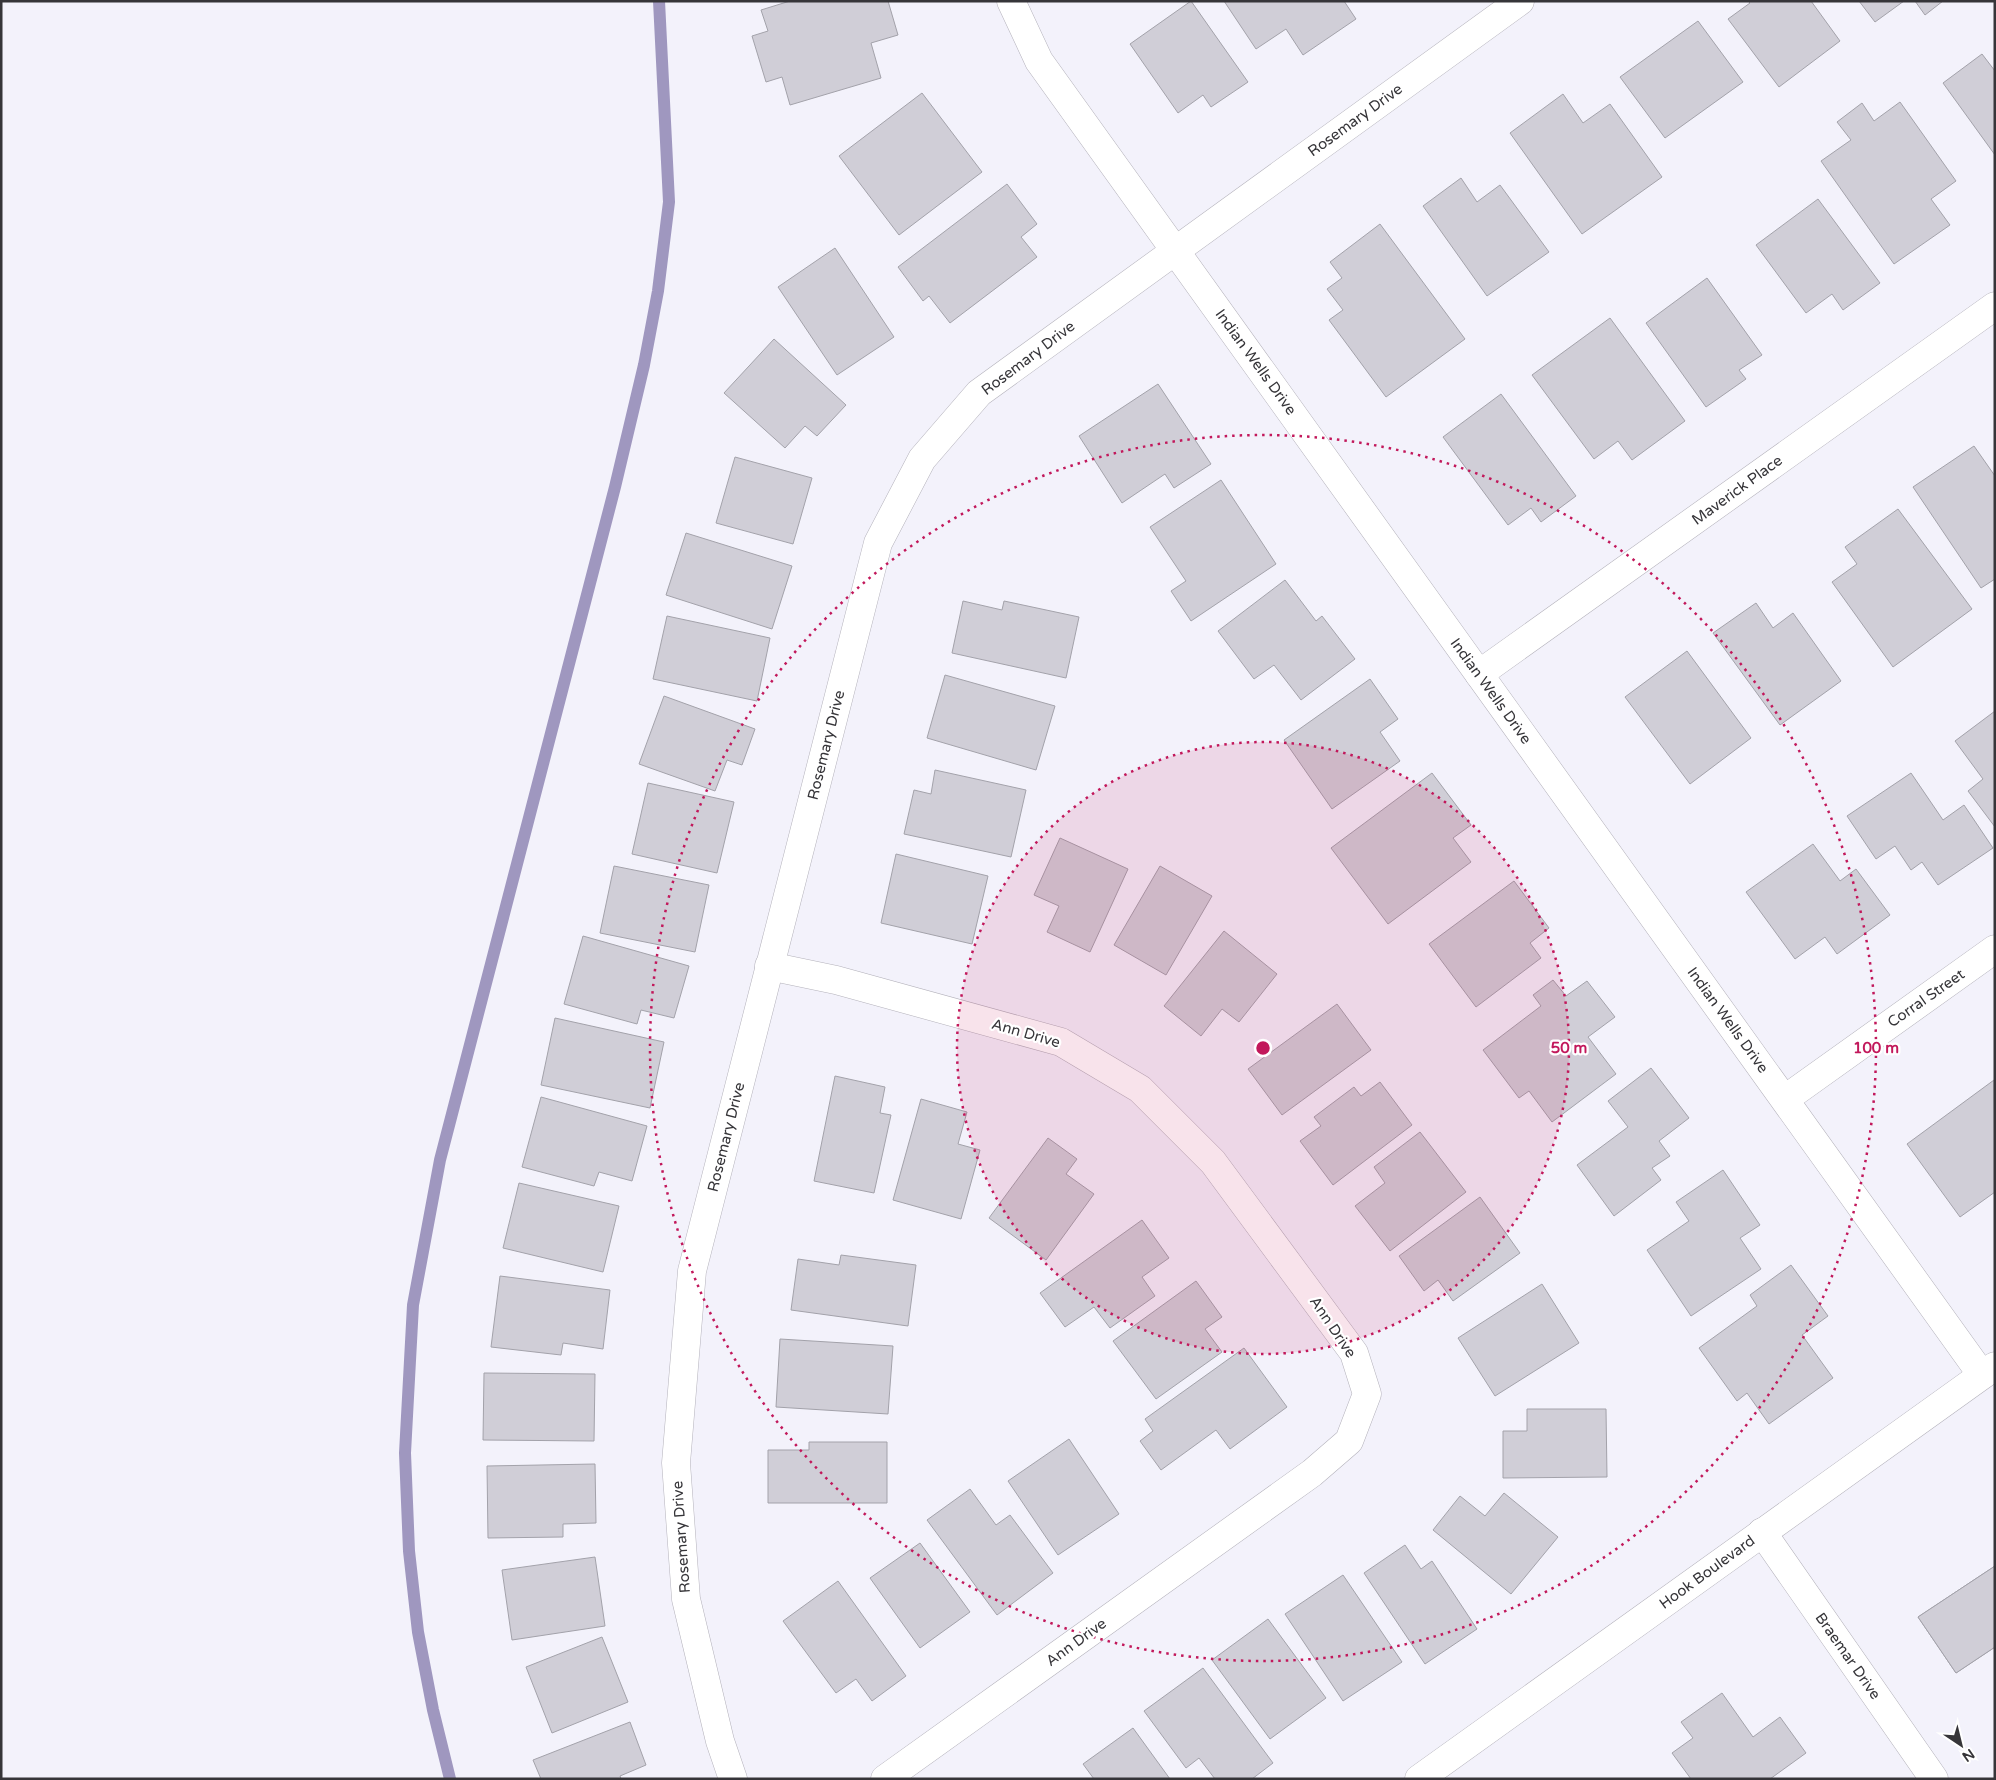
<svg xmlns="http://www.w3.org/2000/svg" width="1996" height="1780" font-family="'Varela Round',sans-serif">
	<rect width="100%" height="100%" fill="#f3f2fb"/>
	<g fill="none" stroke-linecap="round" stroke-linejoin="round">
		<path stroke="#9f97bf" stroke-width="12" d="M450 1779 433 1710 418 1632 409 1551 405 1453 413 1305 440 1160 615 487 644 365 658 291 669 202 659 1"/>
	</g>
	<g fill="#d0ced7" stroke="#a3a2aa">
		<path d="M790 1H888L898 35 871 43 881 78 790 105 782 77 766 82 752 36 768 31 761 10Z"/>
		<path d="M1191 1 1248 82 1211 107 1203 95 1178 113 1130 44Z"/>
		<path d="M1224 1H1344L1356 19 1303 55 1286 29 1256 49Z"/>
		<path d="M1748 1H1811L1840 41 1779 87 1728 19 1750 3Z"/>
		<path d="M1859 1H1904L1875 22Z"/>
		<path d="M1915 1H1943L1925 15Z"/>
		<path d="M1698 21 1743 82 1665 138 1620 77Z"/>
		<path d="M1982 54 1995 71V155L1943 83Z"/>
		<path d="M922 93 982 172 899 235 839 156Z"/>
		<path d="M1563 94 1583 123 1610 104 1662 177 1582 234 1510 133Z"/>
		<path d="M1900 102 1956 181 1931 199 1950 225 1894 264 1821 161 1851 140 1837 122 1862 103 1874 121Z"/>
		<path d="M1461 178 1477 202 1500 185 1549 252 1487 296 1423 206Z"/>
		<path d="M1007 184 1037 224 1021 237 1037 257 950 323 929 296 923 301 898 267Z"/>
		<path d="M1818 199 1880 283 1843 310 1832 294 1806 313 1756 245Z"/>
		<path d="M1380 224 1465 339 1386 397 1329 320 1343 310 1327 289 1342 278 1330 262Z"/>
		<path d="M835 248 894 337 837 375 778 287Z"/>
		<path d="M1707 278 1762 355 1739 370 1746 379 1706 407 1646 323Z"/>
		<path d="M1610 318 1685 421 1632 460 1618 441 1594 459 1532 375Z"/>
		<path d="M774 339 846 405 817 436 805 426 785 448 724 393Z"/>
		<path d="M1158 384 1211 464 1174 488 1165 474 1122 503 1079 436Z"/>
		<path d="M1501 394 1576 496 1541 522 1531 508 1508 525 1443 437Z"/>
		<path d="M1974 446 1995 476V579L1981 588 1913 487Z"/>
		<path d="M735 457 812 478 793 544 716 523Z"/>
		<path d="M1221 480 1276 564 1191 621 1171 591 1186 581 1150 527Z"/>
		<path d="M1898 509 1972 609 1893 667 1832 582 1857 564 1845 547Z"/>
		<path d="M686 533 792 566 772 629 666 595Z"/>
		<path d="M1285 580 1316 621 1322 616 1355 659 1301 700 1274 665 1254 679 1218 631Z"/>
		<path d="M963 601 1002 610 1004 601 1079 617 1066 678 952 653Z"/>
		<path d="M1756 603 1773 628 1793 613 1841 681 1780 725 1713 633Z"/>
		<path d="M667 616 770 638 757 701 653 679Z"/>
		<path d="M1687 651 1751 738 1690 784 1625 697Z"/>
		<path d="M945 675 1055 706 1036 770 927 738Z"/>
		<path d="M1370 679 1398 719 1380 732 1400 761 1332 809 1284 740Z"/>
		<path d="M664 696 755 729 742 765 727 760 715 791 639 764Z"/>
		<path d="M1995 711V827L1968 791 1983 779 1955 741Z"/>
		<path d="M935 770 1026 790 1011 857 904 834 914 790 931 794Z"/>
		<path d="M1432 773 1471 825 1453 838 1471 862 1388 924 1331 848Z"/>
		<path d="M1911 773 1943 820 1964 805 1993 848 1938 885 1922 862 1911 870 1895 846 1876 859 1847 816Z"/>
		<path d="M648 783 734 802 717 873 632 854Z"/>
		<path d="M1060 838 1128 869 1090 952 1047 932 1059 906 1034 895Z"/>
		<path d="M1813 844 1840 881 1856 869 1890 915 1837 954 1825 937 1795 959 1746 892Z"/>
		<path d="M896 854 988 876 972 944 881 923Z"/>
		<path d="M614 866 709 885 695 952 600 933Z"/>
		<path d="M1160 866 1212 896 1166 975 1114 945Z"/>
		<path d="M1514 881 1549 928 1530 943 1541 958 1476 1007 1429 944Z"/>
		<path d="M1224 931 1277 974 1239 1022 1222 1009 1201 1036 1164 1006Z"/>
		<path d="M583 936 689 966 674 1018 641 1010 637 1024 564 1004Z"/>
		<path d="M1553 980 1566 996 1587 981 1615 1017 1588 1037 1616 1074 1552 1122 1529 1091 1519 1098 1483 1050 1541 1006 1533 995Z"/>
		<path d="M1337 1004 1371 1050 1282 1115 1248 1069Z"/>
		<path d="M555 1018 664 1042 650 1108 541 1085Z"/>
		<path d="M1651 1068 1689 1118 1659 1141 1670 1156 1652 1168 1661 1180 1614 1216 1577 1165 1628 1127 1608 1101Z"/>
		<path d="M835 1076 885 1087 880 1113 891 1115 874 1193 814 1181Z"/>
		<path d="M1994 1080 1995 1192 1960 1217 1907 1144Z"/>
		<path d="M1380 1082 1412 1125 1333 1185 1300 1141 1321 1126 1314 1117 1354 1087 1361 1096Z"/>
		<path d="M541 1097 647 1126 632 1181 599 1172 594 1186 522 1167Z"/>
		<path d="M921 1099 967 1112 958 1144 980 1150 961 1219 893 1200Z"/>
		<path d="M1420 1132 1466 1192 1390 1251 1355 1206 1385 1183 1374 1167Z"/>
		<path d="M1048 1138 1077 1159 1066 1174 1094 1194 1046 1260 989 1218Z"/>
		<path d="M1723 1170 1760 1225 1740 1238 1761 1269 1691 1316 1647 1250 1689 1221 1676 1202Z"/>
		<path d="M519 1183 619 1206 603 1272 503 1248Z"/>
		<path d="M1480 1197 1520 1253 1453 1301 1438 1280 1424 1291 1399 1256Z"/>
		<path d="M1142 1220 1169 1258 1142 1277 1155 1296 1110 1328 1094 1307 1065 1327 1040 1293Z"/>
		<path d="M841 1255 916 1265 908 1326 791 1310 798 1259 839 1265Z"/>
		<path d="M1791 1265 1828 1316 1802 1335 1833 1378 1769 1424 1747 1393 1737 1401 1699 1348 1757 1306 1750 1295Z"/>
		<path d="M500 1276 610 1290 603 1349 563 1343 561 1355 491 1347Z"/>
		<path d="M1196 1281 1222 1317 1205 1329 1222 1352 1156 1399 1113 1341Z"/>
		<path d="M1542 1284 1579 1343 1495 1396 1458 1338Z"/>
		<path d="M780 1339 893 1346 888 1414 776 1407Z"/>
		<path d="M1244 1348 1287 1407 1230 1449 1216 1430 1161 1470 1140 1441 1153 1431 1145 1419Z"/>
		<path d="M484 1373 595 1374 594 1441 483 1440Z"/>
		<path d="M1527 1409H1606L1607 1477 1503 1478V1431H1527Z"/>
		<path d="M1069 1439 1119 1514 1058 1555 1008 1481Z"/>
		<path d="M809 1442H887V1503H768V1450H809Z"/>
		<path d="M595 1464 596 1523 563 1524V1537L488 1538 487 1466Z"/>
		<path d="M970 1489 996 1525 1010 1515 1053 1573 997 1615 927 1520Z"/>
		<path d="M1504 1493 1558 1537 1511 1594 1433 1530 1460 1496 1485 1516Z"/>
		<path d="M920 1543 970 1612 920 1648 870 1578Z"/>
		<path d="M1405 1545 1421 1569 1432 1561 1477 1629 1425 1664 1364 1573Z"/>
		<path d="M595 1557 605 1626 512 1640 502 1570Z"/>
		<path d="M1995 1566V1647L1956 1673 1918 1617Z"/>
		<path d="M1995 1566V1647L1956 1673 1918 1617Z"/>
		<path d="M1343 1575 1402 1662 1343 1701 1285 1614Z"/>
		<path d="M838 1581 906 1676 872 1701 856 1679 836 1693 783 1621Z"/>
		<path d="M1268 1619 1326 1698 1270 1739 1212 1660Z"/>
		<path d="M602 1637 628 1702 552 1733 526 1667Z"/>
		<path d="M1203 1668 1273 1763 1252 1779H1215L1199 1758 1186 1768 1144 1711Z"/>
		<path d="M1722 1693 1753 1737 1780 1717 1806 1753 1770 1779H1691L1672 1753 1693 1738 1681 1722Z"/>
		<path d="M630 1722 646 1765 620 1776 621 1779H541L533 1760Z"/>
		<path d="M1133 1728 1170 1779H1094L1083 1764Z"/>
	</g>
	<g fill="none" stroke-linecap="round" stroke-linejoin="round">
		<g stroke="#b4b2bb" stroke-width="29">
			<g id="street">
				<path d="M1011 1 1039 61 1982 1375"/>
				<path d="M1479 674 1995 306"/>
				<path d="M769 966 836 980 1061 1042 1140 1089 1213 1162 1354 1353 1367 1394 1349 1441 1312 1473 885 1779"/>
				<path d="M1785 1099 1995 949"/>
				<path d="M1762 1532 1934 1779"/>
				<path d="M733 1779 720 1741 686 1599 676 1463 692 1271 878 543 922 459 979 393 1520 1"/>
			</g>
		</g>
		<g stroke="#b4b2bb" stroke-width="29">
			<path id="secondary" d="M1419 1779 1995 1366"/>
		</g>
		<use href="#street" stroke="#fff" stroke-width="28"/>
		<use href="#secondary" stroke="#fff" stroke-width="28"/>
	</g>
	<circle cx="1263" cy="1048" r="306" fill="#c2185b" fill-opacity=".12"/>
	<g fill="none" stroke="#c2185b" stroke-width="2.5" stroke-dasharray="2.5 5">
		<circle cx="1263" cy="1048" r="306"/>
		<circle cx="1263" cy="1048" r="613"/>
	</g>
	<g text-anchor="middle" stroke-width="4.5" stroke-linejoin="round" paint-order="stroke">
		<g font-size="15" fill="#363539" stroke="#fff">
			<text transform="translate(1355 120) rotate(-36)" y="5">Rosemary Drive</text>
			<text transform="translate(1028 358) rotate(-37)" y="5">Rosemary Drive</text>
			<text transform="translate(1256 362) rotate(54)" y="5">Indian Wells Drive</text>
			<text transform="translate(1737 490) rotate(-36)" y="5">Maverick Place</text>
			<text transform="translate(1491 691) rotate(54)" y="5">Indian Wells Drive</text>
			<text transform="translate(826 745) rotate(-76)" y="5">Rosemary Drive</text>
			<text transform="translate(1926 998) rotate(-35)" y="5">Corral Street</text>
			<text transform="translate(1728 1020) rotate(54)" y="5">Indian Wells Drive</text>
			<text transform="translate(1026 1033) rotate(16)" y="5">Ann Drive</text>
			<text transform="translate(726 1137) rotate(-76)" y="5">Rosemary Drive</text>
			<text transform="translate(1333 1327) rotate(56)" y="5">Ann Drive</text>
			<text transform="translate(681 1537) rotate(-94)" y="5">Rosemary Drive</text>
			<text transform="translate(1707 1572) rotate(-36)" y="5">Hook Boulevard</text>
			<text transform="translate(1076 1642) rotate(-36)" y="5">Ann Drive</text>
			<text transform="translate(1848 1656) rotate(55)" y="5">Braemar Drive</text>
		</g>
	</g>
	<circle cx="1263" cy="1048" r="8" fill="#c2185b" stroke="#fff" stroke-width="2.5"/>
	<g font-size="15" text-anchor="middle" font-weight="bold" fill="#c2185b" stroke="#fff" stroke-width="4.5" stroke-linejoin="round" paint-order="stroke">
		<text x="1569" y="1053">50 m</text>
		<text x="1876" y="1053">100 m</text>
	</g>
	<rect width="1996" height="1780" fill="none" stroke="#363539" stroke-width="5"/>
	<g transform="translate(1961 1745) rotate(145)" stroke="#ffffff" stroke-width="4" paint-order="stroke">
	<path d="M0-4L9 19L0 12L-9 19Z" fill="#363539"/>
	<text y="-8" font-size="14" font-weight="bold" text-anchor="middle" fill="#363539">N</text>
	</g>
</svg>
